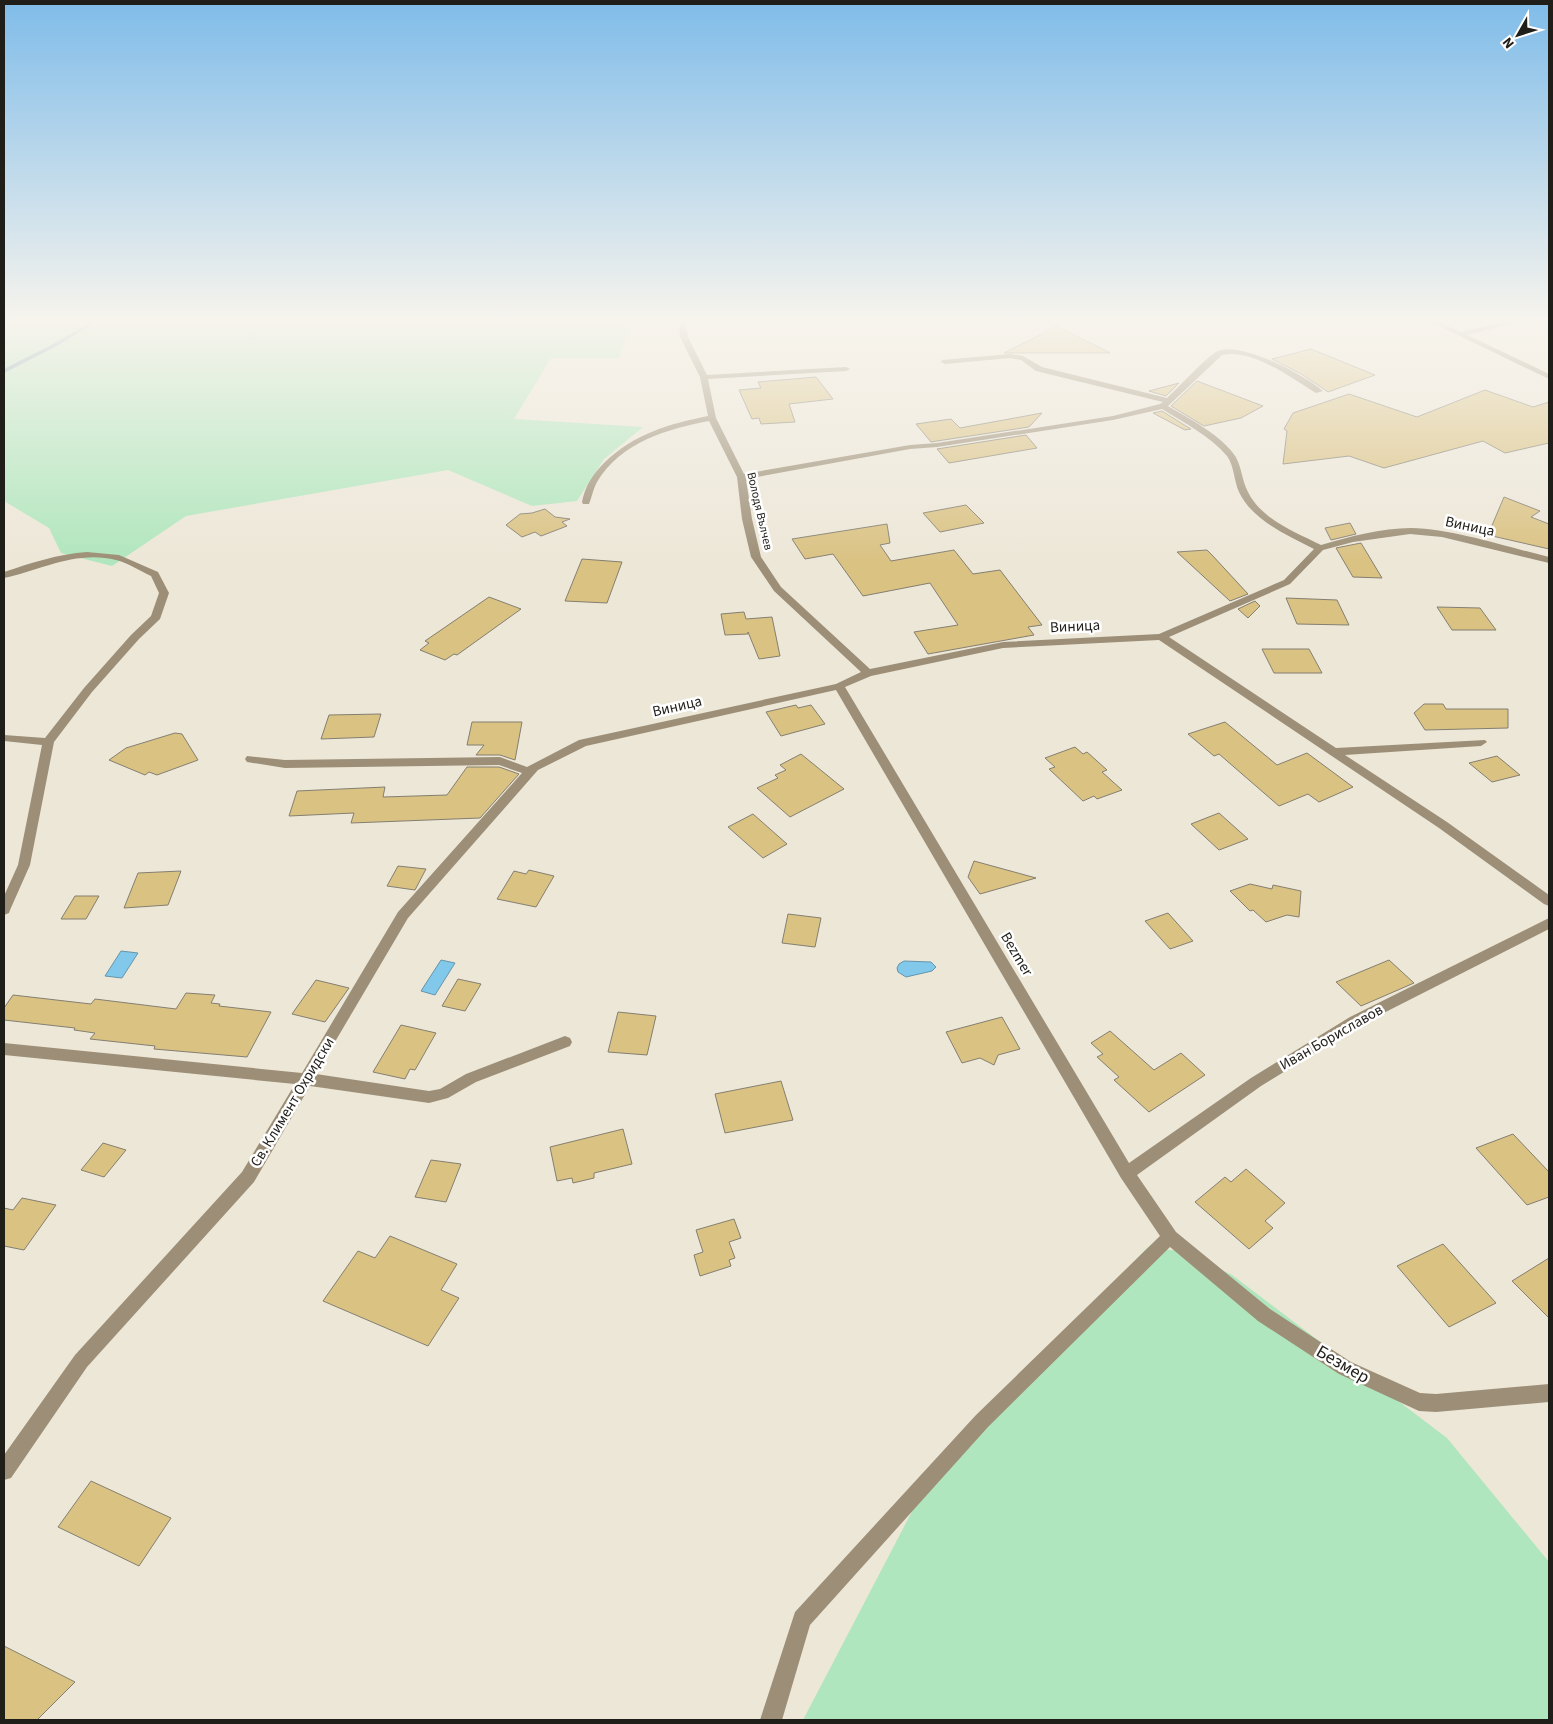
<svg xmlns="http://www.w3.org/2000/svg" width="1553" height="1724" font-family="'Source Sans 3',sans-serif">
	<rect width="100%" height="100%" fill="#ede7d8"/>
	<g fill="#b0e6bd">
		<path d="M4 321H626L627 333 619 358H551L514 419 643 427 604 459 577 501 532 506 448 470 186 516 112 566 61 553 49 528 4 501Z"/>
		<path d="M1148 1247 1187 1252 1232 1275 1447 1438 1549 1562V1720H803L919 1498 993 1407Z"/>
	</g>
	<g fill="#82c8ea" stroke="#6595ab">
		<path d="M121 951 138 953 122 978 105 976Z"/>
		<path d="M441 960 455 963 435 995 421 991Z"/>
		<path d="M904 961 931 962 936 967 932 971 906 977 898 972 897 968 899 964Z"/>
	</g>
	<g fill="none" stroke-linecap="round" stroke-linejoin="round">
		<path fill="#6595ab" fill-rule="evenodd" d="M93 321H98L57 346 4 373V369L53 344Z"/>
	</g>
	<g fill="#dac283" stroke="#847f71">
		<path d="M1057 326 1110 353H1004Z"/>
		<path d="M1311 349 1375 375 1328 392 1303 375 1272 359Z"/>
		<path d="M816 377 833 399 789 404 795 422 761 424 759 418 752 419 739 390 761 388 758 382Z"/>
		<path d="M1197 381 1263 406 1241 418 1204 426 1171 406Z"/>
		<path d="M1179 383 1166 396 1149 391Z"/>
		<path d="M1485 390 1533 407 1549 402V443L1505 453 1483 441 1384 468 1349 456 1283 464 1287 431 1284 429 1293 413 1349 394 1417 417Z"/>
		<path d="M1162 411 1186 426 1191 429 1185 430 1153 413Z"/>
		<path d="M1042 413 1029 427 937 441 931 442 916 424 951 419 960 428Z"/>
		<path d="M1026 435 1037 448 949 463 937 449Z"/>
		<path d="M1504 497 1540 511 1531 517 1549 524V549L1488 535Z"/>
		<path d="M966 505 984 523 940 532 923 513Z"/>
		<path d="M545 509 555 517 570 519 562 522 567 526 541 536 535 532 522 537 506 525 520 514 532 513Z"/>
		<path d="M1350 523 1356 534 1331 540 1325 528Z"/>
		<path d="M887 524 890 543 880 545 891 561 954 550 973 574 1000 570 1042 625 1028 627 1034 635 928 654 914 632 958 625 930 583 863 596 833 554 805 559 792 539Z"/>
		<path d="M1361 543 1382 578 1353 577 1336 548Z"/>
		<path d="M1207 550 1212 555 1248 594 1230 601 1177 552Z"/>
		<path d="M582 559 622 562 607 603 565 601Z"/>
		<path d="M489 597 521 609 457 655 454 654 445 660 420 650 429 643 425 641Z"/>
		<path d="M1286 598 1337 600 1349 625 1297 624Z"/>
		<path d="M1255 601 1260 606 1248 618 1238 609Z"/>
		<path d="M1437 607 1480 608 1496 630H1452Z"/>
		<path d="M744 612 746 619 772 617 780 656 759 659 748 632V634L725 635 721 614Z"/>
		<path d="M1262 649H1309L1322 673H1274Z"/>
		<path d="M1424 704H1443L1446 709H1508V728L1425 730 1414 713Z"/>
		<path d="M796 705 798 708 811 705 825 724 781 736 766 712Z"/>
		<path d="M381 714 374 737 321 739 329 715Z"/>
		<path d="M472 722H522L515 760 500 755H476L484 745H467Z"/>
		<path d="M1225 722 1277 765 1307 753 1353 787 1319 802 1308 794 1279 806 1219 754 1214 756 1188 734Z"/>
		<path d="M175 733 182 734 198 760 157 775 149 772 145 775 109 760 126 748Z"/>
		<path d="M1075 747 1083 754 1087 752 1107 770 1102 772 1122 790 1097 799 1094 796 1083 801 1049 769 1055 767 1045 758Z"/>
		<path d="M801 754 844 789 790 817 757 788 778 778 775 775 786 770 780 765Z"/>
		<path d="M1497 756 1520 775 1492 782 1469 763Z"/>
		<path d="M467 767H499L519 774 480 818 351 823 354 813 289 816 297 791 385 787 383 797 447 795Z"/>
		<path d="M1219 813 1248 839 1219 850 1191 824Z"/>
		<path d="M753 814 787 844 763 858 728 827Z"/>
		<path d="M974 861 1036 878 980 894 968 877Z"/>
		<path d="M398 866 426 869 415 890 387 886Z"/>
		<path d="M529 870 554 876 536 907 497 899 514 871 526 874Z"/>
		<path d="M181 871 168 905 124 908 138 873Z"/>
		<path d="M1250 884 1272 889 1273 885 1301 891 1299 917 1287 915 1266 922 1253 910 1250 911 1230 891Z"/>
		<path d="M75 896H99L86 919H61Z"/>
		<path d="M1168 913 1193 941 1170 949 1145 921Z"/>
		<path d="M788 914 821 918 815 947 782 943Z"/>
		<path d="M1389 960 1414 983 1361 1006 1336 982Z"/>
		<path d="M458 979 481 984 465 1011 442 1006Z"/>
		<path d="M316 980 349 988 325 1022 292 1014Z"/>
		<path d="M186 993 215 995 211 1003 220 1004 219 1006 271 1012 247 1057 154 1049 155 1046 90 1039 95 1033 74 1030 75 1028 4 1020V1008L13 995 91 1004 95 999 176 1009Z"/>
		<path d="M618 1012 656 1016 647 1055 608 1052Z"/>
		<path d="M1002 1017 1020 1049 998 1055 994 1065 980 1058 962 1063 946 1032Z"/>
		<path d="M401 1025 436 1033 415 1070 410 1069 405 1079 373 1072Z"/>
		<path d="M1110 1031 1154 1070 1181 1053 1205 1075 1149 1112 1114 1080 1119 1077 1097 1057 1103 1054 1091 1043Z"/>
		<path d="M781 1081 793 1120 725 1133 715 1094Z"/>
		<path d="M623 1129 632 1164 594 1173V1178L573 1183 572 1178 557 1181 550 1147Z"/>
		<path d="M1513 1134 1549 1172V1197L1527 1205 1476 1148Z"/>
		<path d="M103 1143 126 1150 104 1177 81 1170Z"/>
		<path d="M431 1160 461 1164 446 1202 415 1197Z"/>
		<path d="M1246 1169 1285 1203 1265 1221 1273 1228 1249 1249 1195 1202 1225 1177 1231 1182Z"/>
		<path d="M22 1198 56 1205 24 1250 4 1246V1208L13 1210Z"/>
		<path d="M734 1219 741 1238 729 1242 735 1258 729 1260 731 1266 700 1276 694 1255 703 1252 696 1230Z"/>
		<path d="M390 1236 457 1264 441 1290 459 1298 428 1346 323 1301 358 1251 375 1258Z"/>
		<path d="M1443 1244 1496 1303 1449 1327 1397 1266Z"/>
		<path d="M1549 1258V1318L1512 1281Z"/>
		<path d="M91 1481 171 1518 139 1566 58 1527Z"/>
		<path d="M4 1646 75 1682 37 1720H4Z"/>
	</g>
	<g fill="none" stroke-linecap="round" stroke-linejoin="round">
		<g fill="#9d8f77" fill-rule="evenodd">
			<path d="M679 321H685L688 337 707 375 846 367 850 369 846 371 708 379 716 418 744 474 910 445 937 443 1113 416 1160 404 1163 402 1036 371 1021 360 1010 358 945 364 941 362 942 360 1010 354 1023 356 1042 367 1167 398C1177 389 1208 355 1218 351 1241 341 1305 375 1323 391L1316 393C1291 378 1252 348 1222 355L1168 406C1190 419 1217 433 1233 453 1242 464 1241 479 1248 492 1261 519 1295 532 1321 545 1348 537 1382 528 1411 528 1454 529 1507 547 1549 557V563L1442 537 1410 534 1353 542 1323 550 1290 584 1169 637 1336 748 1485 740 1487 742 1481 746 1345 755 1447 822 1549 895V906L1544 904 1439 828 1159 640 1003 648 871 676 845 687 1129 1163 1251 1078 1350 1017 1549 918V929L1360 1025 1261 1086 1137 1175 1176 1232 1270 1309 1351 1362 1420 1393 1436 1394 1549 1384V1402L1436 1412 1419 1411 1339 1374 1258 1321 1170 1247 988 1427 810 1625 782 1720H760L795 1612 976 1415 1160 1236 1121 1178 836 690 586 746 538 770 408 918 316 1074 429 1091 440 1089 466 1074 565 1036 570 1038 572 1042 570 1046 476 1082 448 1098 429 1103 310 1086 254 1182 87 1367 11 1478 4 1480V1455L75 1355 242 1172 295 1084 4 1055V1043L302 1073 398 912 522 773 499 765 285 768 247 762 245 759 247 756 285 760 500 757 527 767 579 740 836 684 861 672 774 591 751 557 742 519 737 477 709 421C667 429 621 442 597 482 593 489 592 497 589 504H583L582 502C585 486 593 474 604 463 634 434 668 424 708 416L700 377 680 337ZM1162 409C1183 422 1210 436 1227 456 1234 465 1234 481 1239 492 1253 521 1287 535 1314 549L1284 580 1159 634 1003 642 870 669 781 587 761 557 752 519 746 479 910 449 937 447 1113 420Z"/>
			<path d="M1429 321H1437L1461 332 1509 321H1519L1518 322 1467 335 1549 374V379Z"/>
			<path d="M87 552 119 555 158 572 169 593 160 619 139 639 92 692 54 742 30 865 10 910 9 913 4 915V896L18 865 42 745 4 741V735L45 738 84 688 131 635 151 616 159 593 151 576C140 571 128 563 116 560 76 550 42 570 4 578V572C31 563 58 554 87 552Z"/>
		</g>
	</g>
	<linearGradient id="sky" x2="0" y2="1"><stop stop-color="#7fbce9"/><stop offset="0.57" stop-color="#f7f4ed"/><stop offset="1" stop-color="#f7f4ed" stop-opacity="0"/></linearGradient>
	<rect width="1553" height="562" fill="url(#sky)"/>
	<g text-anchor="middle" stroke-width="5" stroke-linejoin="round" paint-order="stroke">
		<g font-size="12" fill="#201e19" stroke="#fff">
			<text transform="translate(760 511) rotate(77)" y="4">Володя Вълчев</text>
		</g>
		<g font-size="15" fill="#201e19" stroke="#fff">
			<text transform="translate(1470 526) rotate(12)" y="5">Виница</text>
			<text transform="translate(1075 626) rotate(-3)" y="5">Виница</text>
			<text transform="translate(677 706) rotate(-13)" y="5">Виница</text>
			<text transform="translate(1017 954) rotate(59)" y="5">Bezmer</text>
			<text transform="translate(1331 1037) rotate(-30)" y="5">Иван Бориславов</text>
			<text transform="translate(292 1102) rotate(-59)" y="5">Св. Климент Охридски</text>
		</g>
		<g font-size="18" fill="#201e19" stroke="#fff">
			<text transform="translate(1343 1364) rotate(30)" y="6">Безмер</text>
		</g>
	</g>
	<rect width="1553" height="1724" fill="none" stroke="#201e19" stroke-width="10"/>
	<g transform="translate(1518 35) rotate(231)" stroke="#ffffff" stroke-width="4" paint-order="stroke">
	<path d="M0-4L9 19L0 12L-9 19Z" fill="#201e19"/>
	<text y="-8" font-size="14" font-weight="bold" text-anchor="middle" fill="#201e19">N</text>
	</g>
</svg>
